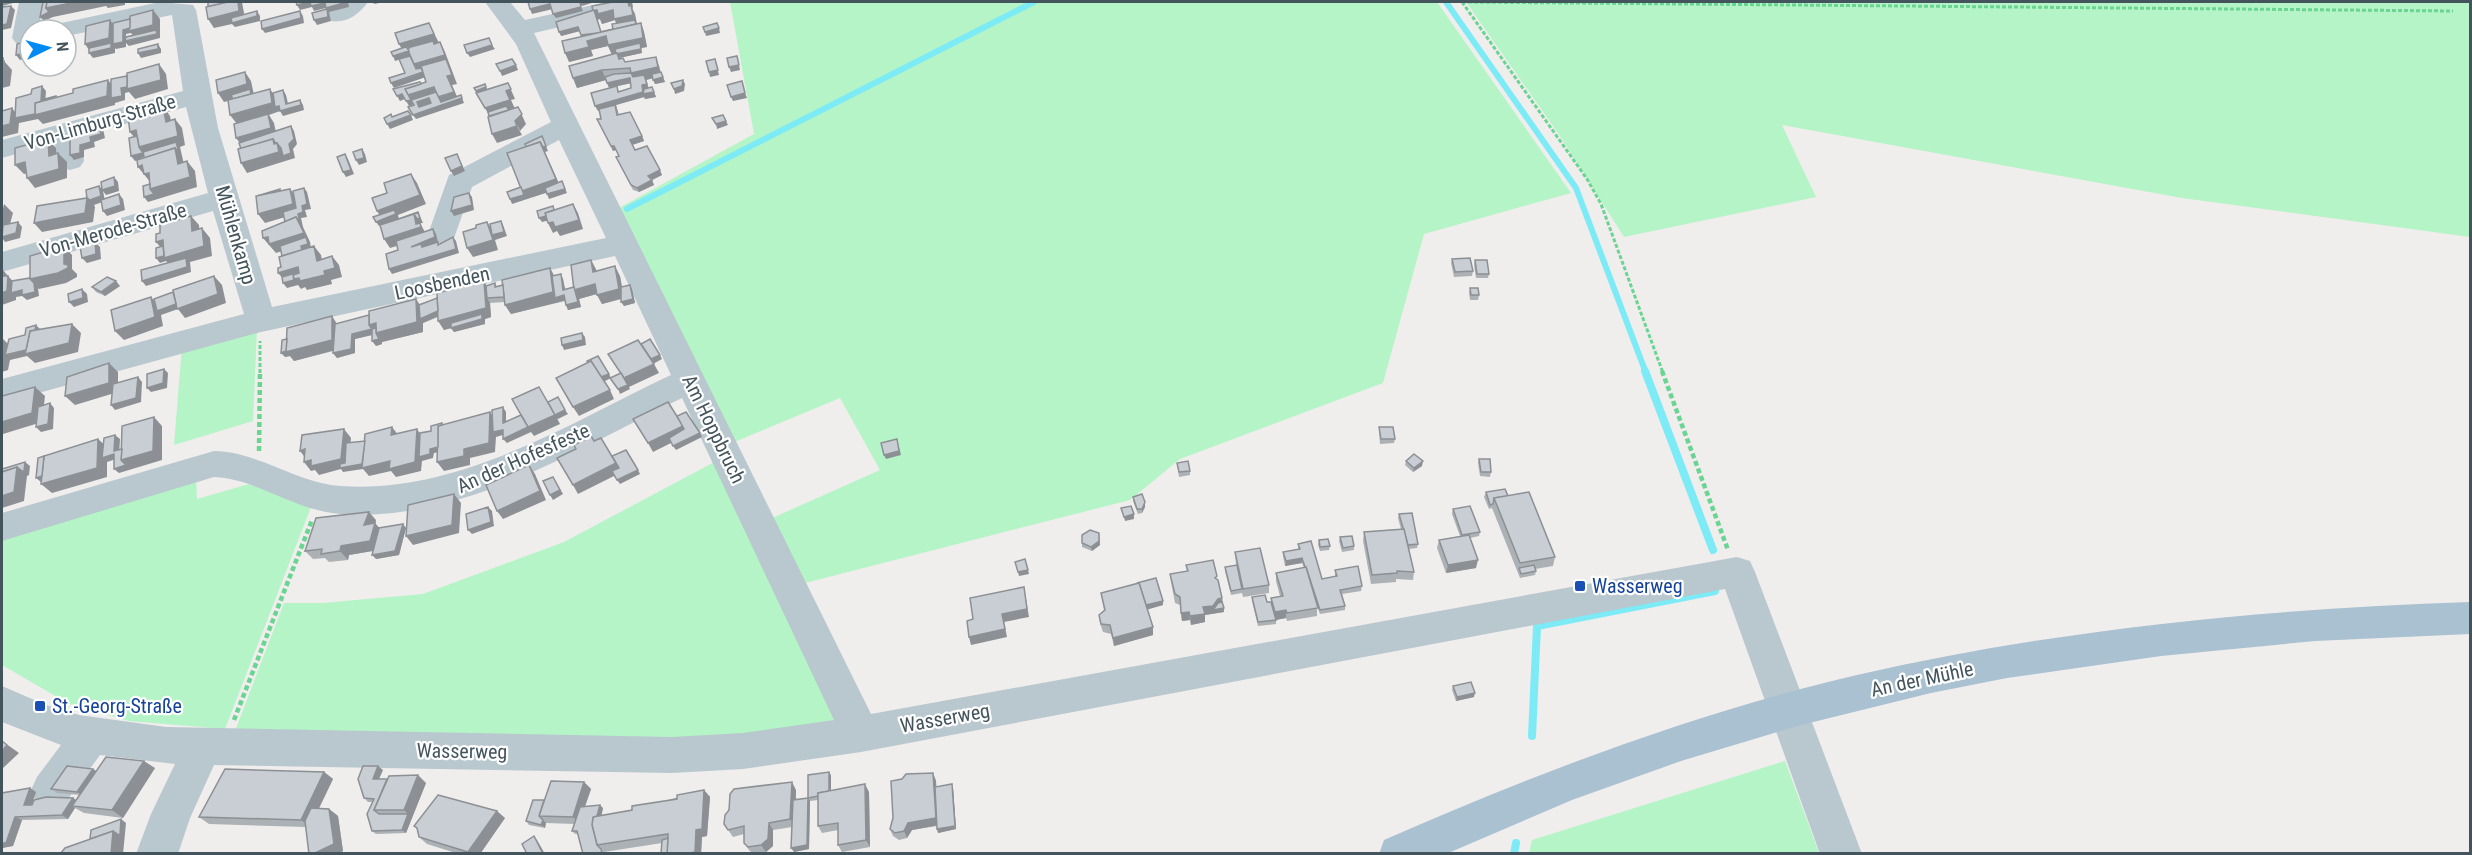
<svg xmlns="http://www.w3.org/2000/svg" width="2472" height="855" font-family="'Roboto Condensed',sans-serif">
	<rect width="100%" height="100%" fill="#f0eded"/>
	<g fill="#b5f4c6">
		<path d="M730 2H1437L1571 193 1424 234 1383 383 1180 459 1130 500 801 584 770 519 880 470 840 398 732 443 619 208 754 134Z"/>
		<path d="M1466 2H2470V237L2182 198 1782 125 1816 197 1624 237 1560 136Z"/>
		<path d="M257 329 253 421 174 445 182 346Z"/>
		<path d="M720 459 841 721 681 742 235 731 284 603H322L423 594 564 542Z"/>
		<path d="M196 477 197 499 249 484 311 507 225 729 129 721 69 704 2 665V539Z"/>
		<path d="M1785 761 1819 853H1529L1532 840Z"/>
	</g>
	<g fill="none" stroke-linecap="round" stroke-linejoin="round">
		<g stroke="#7debf6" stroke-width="6">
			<path d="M1446 2 1576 188 1646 373"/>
			<path d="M627 209 1034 2"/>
		</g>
		<g stroke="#7debf6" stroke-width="8">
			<path d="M1645 371 1713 550"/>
			<path d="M1532 736 1537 626 1715 591"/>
			<path d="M1514 854 1516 843"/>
		</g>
		<g stroke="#6ad593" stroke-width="3" stroke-dasharray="4 2" stroke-linecap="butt">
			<path d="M1462 2 2453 11"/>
			<path d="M1462 2 1587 179 1601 204 1663 373"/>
			<path d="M260 373V341"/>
		</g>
		<g stroke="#6ad593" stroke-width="4.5" stroke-dasharray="5 3" stroke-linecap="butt">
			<path d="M1662 371 1728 550"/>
			<path d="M259 451 260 371"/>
			<path d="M234 720 312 520"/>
		</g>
		<g fill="#b9c7ce" fill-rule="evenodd">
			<path d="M19 2H43L39 30H30V44L16 43 12 38Z"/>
			<path d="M160 2 193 5 196 10 218 128 272 307 606 238 559 140 472 187 453 241 443 244 433 241 428 234 449 175 551 122 516 44 485 2H510L525 20 607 2 616 4 619 9 616 14 534 33 871 714 1737 557 1750 561 1755 572 1862 854H1820L1725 589 861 752 743 769 672 773 214 765 190 818 178 854H136L151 814 175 764 100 755 65 803 51 809 37 803 31 790 37 777 61 745 2 722V686L46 705 79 715 166 727 672 737 743 733 834 720 682 398C576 449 463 523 340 514 293 510 258 479 214 477L2 541V513L214 451C260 452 296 483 341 486 460 494 567 424 671 375L615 256 261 332 2 403V379L244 314 213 211 2 272V252L208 193 186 107 82 136 84 161 80 167 70 170 60 167 56 161 55 143 2 158V140L183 91 172 15 66 36V30H48L52 25Z"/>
			<path d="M344 2H368C358 16 344 25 326 20L323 15 326 10Z"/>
		</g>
		<path fill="#a9c1d0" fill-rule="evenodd" d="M2470 602V634L2315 641 2161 656 2007 678 1931 693 1797 726 1681 761 1572 800 1446 854H1379L1384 840C1537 773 1694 713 1857 675 2058 629 2263 609 2470 602Z"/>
	</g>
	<g fill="#acb1b5" fill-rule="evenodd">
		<path d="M633 7 632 8 635 14 636 24 641 23 644 32 647 47 641 48 642 53 619 58 625 62 659 66 661 72 665 82 655 84 653 78 646 80 648 88 652 87 656 97 645 99 644 97 616 105 619 115 642 136 644 141 632 145 635 150 662 175 652 180 654 185 639 192 633 190 616 157 619 156 616 150 613 151 597 119H601L599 110 598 111 614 87 606 80 577 88 573 78 612 54 608 46 591 50 593 56 569 62 582 37 580 31 561 36 593 10ZM600 19 602 24 615 20 616 23 613 29 601 31 597 20ZM631 83V88L619 92 617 86Z"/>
		<path d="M1452 259 1473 271 1472 276 1454 277 1451 263Z"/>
		<path d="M591 260 596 271 620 276 622 287 632 289 635 303 624 306 621 299 602 304 597 294 579 299 581 307 568 310 566 305 565 301 511 314 505 305V302L490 303 491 317 485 319V324L454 332 451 328 444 330 438 317 423 323V332L382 342V344L376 346 372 335 355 339V353L337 358 333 353V351L294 361 290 356 285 357 287 339 332 316 337 324 419 304 495 283 497 287 503 285 550 268 554 276 563 279 565 289 574 287Z"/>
		<path d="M1475 260 1489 274 1488 278H1476L1474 265Z"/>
		<path d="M120 286 105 296 96 292 92 287Z"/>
		<path d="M1470 288 1479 295 1478 300H1470L1469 293Z"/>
		<path d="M1379 427 1395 439 1394 443 1380 444 1379 432Z"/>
		<path d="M1479 459 1491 472 1490 477 1480 476 1478 463Z"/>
		<path d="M1406 461 1422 466 1413 472 1405 465Z"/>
		<path d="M1177 463 1190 471V475L1179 477Z"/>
		<path d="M1486 492 1508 496 1555 557 1553 566 1535 569 1536 571 1535 575 1520 578 1492 508 1489 509 1484 497Z"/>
		<path d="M1133 497 1145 507 1142 513 1138 514 1133 501Z"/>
		<path d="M1453 509 1480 532 1479 536 1470 538 1476 568 1446 573 1437 548 1439 540 1460 536 1452 514Z"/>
		<path d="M1399 514 1418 544 1417 548 1409 549 1414 572 1413 580 1396 579V582L1371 584 1363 541 1364 532 1401 529 1398 518Z"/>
		<path d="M376 520 375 524 379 528H406L399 555 376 559 373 551 349 555 348 560 329 562 325 558 313 559 305 551Z"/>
		<path d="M1099 537 1100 545 1092 551 1082 547V543Z"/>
		<path d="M1340 537 1354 546V550L1342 552 1339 541Z"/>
		<path d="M1319 540 1330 546 1329 550 1320 551 1318 545Z"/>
		<path d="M1298 544 1322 579 1335 577V570L1362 586 1361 591 1342 594 1345 606V610L1320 614 1317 606V616L1287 621 1286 618 1276 620V624L1258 626 1252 601V597L1267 602H1271V598L1280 596 1276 581V573L1304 568 1302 563 1285 566 1283 556V552L1298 549Z"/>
		<path d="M1235 552 1269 585V593L1243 597 1242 593 1231 595 1225 571V567L1236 565Z"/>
		<path d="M1186 565 1217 580 1222 598 1224 612 1205 615V622L1191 625 1190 620 1182 621 1180 605 1175 603 1171 582 1170 574 1187 571Z"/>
		<path d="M1101 593 1163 601V605L1147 609 1153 635 1114 646 1111 634 1103 632 1100 623 1099 615 1104 610Z"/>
		<path d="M1453 686 1474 697 1456 701 1452 690Z"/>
		<path d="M155 768 123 818 84 813 75 808 68 819 22 820 13 846 2 848V793L30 788 36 792 32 805 73 798 76 800 80 795 57 793 51 789 93 769 96 771Z"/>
		<path d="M383 770 379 779 426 783 406 833 376 834 372 831V802H368L364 798Z"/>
		<path d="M324 772 333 779 319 808 329 809 338 816 343 851 338 854H309L306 827 209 824 199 817Z"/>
		<path d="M933 773 936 781V787L953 788 956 829 938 833 937 826 912 830 907 838 899 840 893 836 890 829Z"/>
		<path d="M831 775V790L869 792 870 847 842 852 838 845V830L822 833 818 826V800L810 801 809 849 794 852 792 827 773 830V846L766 852 753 854 749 850 744 843V834L733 837 724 824 796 790V800L808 798Z"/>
		<path d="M584 782 591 789 585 806 603 808 601 816 632 810 704 790 710 797 707 836 702 837 701 854H661L662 843 604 852V854L578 834H575L572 831 575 824 546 823 545 828 529 825 526 821 544 800Z"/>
		<path d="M505 818 480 854H459L427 844 419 837 418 830 414 826Z"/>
	</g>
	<g fill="#8c9094" fill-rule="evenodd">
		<path d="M2 2H17L2 6Z"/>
		<path d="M76 2H128H125V5L108 8 106 6 53 17 44 21 40 17 46 8Z"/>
		<path d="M238 2H242L245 19 257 11 260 16V21L235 27 232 24 214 28 208 19Z"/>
		<path d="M310 2 325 3 348 2 349 7 329 12 331 21 317 25 314 20 327 10 326 8 314 11 312 7 300 10 297 5Z"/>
		<path d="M373 2H385L374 4Z"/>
		<path d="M579 2H595L582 6Z"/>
		<path d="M632 2 633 7 632 8 635 14 638 29 641 23 644 32 647 47 641 48 642 53 619 58 612 55 608 46 591 50 593 56 569 62 565 53 583 40 581 35 593 11ZM600 19 602 24 615 20 618 28 602 36 597 20Z"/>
		<path d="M550 4 553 9 532 14 530 9Z"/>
		<path d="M11 6 15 10 11 28 2 30V25Z"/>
		<path d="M581 7 583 11 556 18 553 14Z"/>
		<path d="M153 10 160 19V38L129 46 126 43V47L116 49 115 48V53L93 58 89 53H91L85 44 110 20 117 30H123ZM131 33 136 39 126 41V34Z"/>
		<path d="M300 11 303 16 304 23 265 33 262 29Z"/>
		<path d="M429 23 439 43 435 44 439 53 435 44 411 51 413 56H411L415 64 445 55 440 42 445 52 457 84 452 85 458 99 462 98 461 95 464 103 416 119 413 115 442 105 438 97 439 96 430 99 432 103 420 107 421 111 417 103 409 106 406 101 411 100 407 92 421 88 420 82 424 90 434 87 440 97 454 92 447 76 452 75 448 65 424 72 426 77 394 88 391 83 419 74 414 64 411 56 395 61 393 56 404 53 399 44 434 34 433 33 409 40 406 35 431 28 429 24 431 28Z"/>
		<path d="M578 27 580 31 561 36 559 32Z"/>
		<path d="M719 28 720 33 706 36 705 32Z"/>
		<path d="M67 30 74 40 73 59 66 61Z"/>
		<path d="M158 44 161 49V53L141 58 138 53Z"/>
		<path d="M492 45 495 49 470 57 467 53Z"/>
		<path d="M30 52V57L20 60 16 55Z"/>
		<path d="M2 55 4 58 3 71 4 61 12 70 10 86 2 88Z"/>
		<path d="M737 56 740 70 731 72 729 67Z"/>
		<path d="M656 57 659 66 661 76 646 80 649 89 654 92 656 97 645 99 644 97 616 105 620 120 615 105 598 111 595 106 643 92 635 82 631 73Z"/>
		<path d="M715 59 719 75 710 77 709 72Z"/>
		<path d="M159 64 166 74 168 89 135 99 129 92 125 93V100L115 103V105L43 124 38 119 19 123 18 133 2 137V126L12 108 19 117 56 96 60 101 108 80 115 89 121 88Z"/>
		<path d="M516 65 518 70 502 76 500 71Z"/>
		<path d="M602 70 606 80 577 88 573 78Z"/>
		<path d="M245 72 251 81 254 95 224 102 218 93Z"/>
		<path d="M663 77 665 82 655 84 653 80Z"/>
		<path d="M630 78 632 83 609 88 607 83Z"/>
		<path d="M683 80 685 84 684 91 675 94 674 89Z"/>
		<path d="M508 83 515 99 511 100 515 109 490 117 485 108 506 91Z"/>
		<path d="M42 86 46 91 45 105 41 100Z"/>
		<path d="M486 87 489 92 478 96 476 91Z"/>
		<path d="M270 89 276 98 286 104 283 90 286 95 289 108 300 100 303 105 304 110 283 116 280 111 269 115 274 123 277 137 243 147 236 138 237 124 230 115Z"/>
		<path d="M745 93 747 98 733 101 731 97Z"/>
		<path d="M402 94 405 99 400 101 397 96Z"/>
		<path d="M163 106 170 116 173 131 166 122Z"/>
		<path d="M518 107 526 124 520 131 515 121Z"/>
		<path d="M411 115 413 120 390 129 387 124Z"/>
		<path d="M175 119 182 128 185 145 180 147 186 173 151 183 138 167 178 147 135 161 131 156 139 147 138 142 130 132Z"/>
		<path d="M726 121 728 125 717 129 716 124Z"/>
		<path d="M99 124 103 129 105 138 94 142 95 147 84 150V157L74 160 70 155 80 145 90 137Z"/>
		<path d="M291 126 294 131 297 144 293 149 295 158 247 173 241 163 245 159 273 139 277 143 289 144Z"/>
		<path d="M517 126 522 135 497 143 492 134Z"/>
		<path d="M642 136 644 141 632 145 630 140Z"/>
		<path d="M48 139 56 148 57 165 49 156Z"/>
		<path d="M546 146 548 151 545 152 561 188 512 204 510 199 522 191 543 147Z"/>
		<path d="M611 146H614L616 150 613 151Z"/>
		<path d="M362 149 365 154 367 162 359 165 356 160Z"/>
		<path d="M58 153 67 162V178L35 188 27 178Z"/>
		<path d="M345 154 348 159 354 174 346 177 343 172Z"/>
		<path d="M457 154 465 171 454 176 451 171Z"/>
		<path d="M187 161 195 171 197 187 148 202 144 197 150 189Z"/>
		<path d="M25 162 33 172 24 174 15 165Z"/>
		<path d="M660 170 662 175 650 181 648 176Z"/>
		<path d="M411 174 417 183 426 204 398 215 399 219 379 226 376 222 382 219 377 211Z"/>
		<path d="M114 177 118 182 119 191 106 195 103 191 105 201 94 205 95 207 93 222 42 232 34 223 87 198 99 186 103 190Z"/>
		<path d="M652 180 654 185 639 192 637 188Z"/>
		<path d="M562 181 567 193 549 199 547 194Z"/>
		<path d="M304 188 307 192 311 209 305 210 307 217 301 218 303 227 310 242 311 248 286 266 301 246 308 243 276 253 263 238 296 217 302 206Z"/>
		<path d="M290 189 297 198 299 213 265 223 258 214Z"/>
		<path d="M469 193 472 197 474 210 454 216 451 211Z"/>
		<path d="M119 194 123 199 125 210 107 216 103 211Z"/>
		<path d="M4 204 13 213 7 235 18 222 22 227 20 238 5 242 3 239 2 240V213Z"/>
		<path d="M573 204 578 213 583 229 560 236 557 231 553 233 548 223 553 222Z"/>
		<path d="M553 206 558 218 542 222 539 218Z"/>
		<path d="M418 212 423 223H420L425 232 427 237 390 248 384 239 414 214Z"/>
		<path d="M191 216 199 225 200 241 192 231Z"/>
		<path d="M501 221 503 225 507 236 495 240 498 250 473 257 467 248 487 222 493 231Z"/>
		<path d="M202 228 210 238 212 256 190 262 191 272 146 286 142 281 172 267 166 261 160 263 156 258 164 251 156 242Z"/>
		<path d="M433 229 436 234 438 242 423 247H411Z"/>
		<path d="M453 237 456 241 459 253 392 274 389 269 456 249Z"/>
		<path d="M95 242 100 247 101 259 87 263 82 258Z"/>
		<path d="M64 246 72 255V269L77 274V277L66 283 39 289 38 288 39 296 27 300 22 296 16 297V300L2 305V269L17 286 64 264Z"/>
		<path d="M314 246 321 255 324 270 317 261Z"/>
		<path d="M332 256 339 265 342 277 331 280 332 284 307 290 305 287 301 289 298 285 287 288 283 283 286 282 278 273 298 267 324 271Z"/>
		<path d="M591 260 596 269 598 281 593 272Z"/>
		<path d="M615 266 620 276 624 298 602 304 597 295Z"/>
		<path d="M550 268 567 300 511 314 505 305Z"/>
		<path d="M561 274 563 279 566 294 563 290Z"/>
		<path d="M214 276 222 285 226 303 185 318 178 309 161 315 163 326 124 340 115 331 151 297 159 306Z"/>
		<path d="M116 281 120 286 105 296 101 292Z"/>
		<path d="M484 281 489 290 487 298 490 303 491 317 485 319V324L454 332 451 328 444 330 438 321Z"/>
		<path d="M595 284 600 293 579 299 581 307 568 310 566 305 574 290Z"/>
		<path d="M630 285 632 289 635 303 624 306 621 302Z"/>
		<path d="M82 289 87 294 88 302 74 307 69 302Z"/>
		<path d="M416 299 422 308 440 310 443 314 423 323V332L382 342V344L376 346 372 341 376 334 355 339V353L337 358 333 353 352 334Z"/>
		<path d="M332 316 338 326 339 349 294 361 290 356 285 357 281 353Z"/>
		<path d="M72 324 81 333 78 352 35 363 27 356 10 360 8 370 2 372V346L3 339 12 348 36 325 41 330Z"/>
		<path d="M582 333 585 337 586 345 564 350 562 345Z"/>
		<path d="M660 355 662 359 653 364 650 359Z"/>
		<path d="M109 363 118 372V392L75 405 65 396Z"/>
		<path d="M654 364 659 373 629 387 630 389 620 394 618 389 624 378Z"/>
		<path d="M164 369 168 373 167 388 151 392 147 388Z"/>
		<path d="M609 374 611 378 603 382 601 377Z"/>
		<path d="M138 377 142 382 141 402 115 410 111 405Z"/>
		<path d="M35 387 45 396 42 422 3 434 2 433V422Z"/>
		<path d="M610 390 614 399 579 416 573 407Z"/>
		<path d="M50 403 54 408 53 429 41 432 36 427Z"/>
		<path d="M503 407 506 412V428L503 423Z"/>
		<path d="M565 410 568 414 558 419 557 418 560 424 534 436 531 432 507 443 503 439Z"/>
		<path d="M490 412 506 434 496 437 495 452 470 458V465L444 471 437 462 464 449Z"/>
		<path d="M154 417 162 426V460L119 473 114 469Z"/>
		<path d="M442 423 445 428 444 451 434 453 433 458 422 461 421 471 396 477 391 471 369 476 363 469 343 472 341 469 319 475 315 470 311 471 304 462 344 429 351 438 348 466 417 429 430 449Z"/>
		<path d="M683 426 687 435 669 438 671 443 653 452 648 443Z"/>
		<path d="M392 427 399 436 391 435Z"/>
		<path d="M700 433 702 437 676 450 673 446Z"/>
		<path d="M115 435 120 439 119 456 114 451Z"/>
		<path d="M98 439 119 458 107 462V477L52 493 41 484Z"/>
		<path d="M897 439 901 455 886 459 884 455Z"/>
		<path d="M305 449 307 460 300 451Z"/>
		<path d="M54 459 52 479 41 482 36 478Z"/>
		<path d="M1423 461 1422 466 1413 472 1414 468Z"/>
		<path d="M25 462 30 466 29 475 27 476 24 501 2 508V496L17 467Z"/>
		<path d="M616 463 622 472 578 494 573 485Z"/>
		<path d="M529 465 535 474 546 500 503 519 497 511Z"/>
		<path d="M638 470 640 474 620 484 617 480Z"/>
		<path d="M553 477 563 494 553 500 550 495Z"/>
		<path d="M454 494 461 503 459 533 413 545 406 536Z"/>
		<path d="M1145 502V507L1142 513V509Z"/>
		<path d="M488 507 492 511 494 526 472 534 468 530Z"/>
		<path d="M369 512 376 520 372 533 364 525Z"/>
		<path d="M1134 514V519L1125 521 1124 517Z"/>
		<path d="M375 523 383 532 378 550 349 555 348 560 340 551 341 546Z"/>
		<path d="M403 524 406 528 399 555 376 559 372 555Z"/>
		<path d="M1099 533 1100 545 1092 551 1091 547Z"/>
		<path d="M1302 558V563L1285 566 1286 561Z"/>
		<path d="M1478 560 1476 568 1446 573 1448 565Z"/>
		<path d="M1028 570 1029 574 1019 576 1018 572Z"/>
		<path d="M1024 587 1029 617 1004 622 1007 637 971 645 969 637 1002 614Z"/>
		<path d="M1222 598 1223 606 1224 608V612L1205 615V622L1191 625 1190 616 1218 599Z"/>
		<path d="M1163 601V605L1146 610 1145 605Z"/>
		<path d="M1286 610V618L1275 620V612Z"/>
		<path d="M1189 612 1190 620 1182 621 1181 613Z"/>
		<path d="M1153 627V635L1114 646 1113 638Z"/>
		<path d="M1475 693 1474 697 1456 701 1457 697Z"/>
		<path d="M2 741 19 753 2 769Z"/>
		<path d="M144 761 155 768 123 818 112 810Z"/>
		<path d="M378 766 383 770 377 783 373 779Z"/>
		<path d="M93 769 99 773 83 796 77 792Z"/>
		<path d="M324 772 333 779 310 827 301 820Z"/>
		<path d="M829 772 831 775V798L829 794Z"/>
		<path d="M933 773 936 781 939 825 912 830 907 838 904 831Z"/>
		<path d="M418 775 426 783 406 833 402 830 408 814 404 810Z"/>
		<path d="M584 782 591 789 579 824 573 817Z"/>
		<path d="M792 782 796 790 795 826 790 819Z"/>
		<path d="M865 784 869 792 870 847 866 840Z"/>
		<path d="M952 784 953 788 956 829 938 833 937 829Z"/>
		<path d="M30 788 36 792 30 809 24 805Z"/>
		<path d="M704 790 710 797 707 836 702 837 701 854H696L695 852 696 830Z"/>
		<path d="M73 798 79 802 72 806 75 808 68 819 62 815Z"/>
		<path d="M808 798 810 801 809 849 794 852 791 848Z"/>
		<path d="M600 805 603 808 598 832 595 828Z"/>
		<path d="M329 809 338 816 343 851 338 854H313Z"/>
		<path d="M497 811 505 818 480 854H470L468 852Z"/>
		<path d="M15 817 22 820 13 846 2 848V843Z"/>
		<path d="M121 819 126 823 123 854H111L113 831Z"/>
		<path d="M543 820 546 823 545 828 541 825Z"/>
		<path d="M769 823 773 830V846L766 852 761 845Z"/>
		<path d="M534 836 537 840 545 854H543Z"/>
	</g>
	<g fill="#c8ced3" stroke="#8c9094" stroke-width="1.5" fill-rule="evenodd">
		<path d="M43 2H47L46 8 49 12 40 17Z"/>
		<path d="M47 2H76L46 8Z"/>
		<path d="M208 2H228L208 7Z"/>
		<path d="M228 2H238L239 11 208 19 206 7Z"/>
		<path d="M296 2H310L297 5Z"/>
		<path d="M310 2H347L326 8 325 3 311 6Z"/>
		<path d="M528 2H580L581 7 553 14 550 4 530 9Z"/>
		<path d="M613 2H628L629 6 631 5 633 15 614 19 613 10 598 14 597 10 593 11 592 6Z"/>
		<path d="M11 6 7 24 2 25V7Z"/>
		<path d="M327 9 328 17 314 20 312 13Z"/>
		<path d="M153 10V25L129 31 130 16Z"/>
		<path d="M594 10 601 32 613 29 612 24 635 20 636 24 598 33 581 35 578 27 559 32 556 22Z"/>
		<path d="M257 11V16L232 23 231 18Z"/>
		<path d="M300 11 301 18 262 29 261 21Z"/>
		<path d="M130 19V28L123 30V42L113 44V23Z"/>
		<path d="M110 20 109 38 85 44 86 26Z"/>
		<path d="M429 23 434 34 399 44 395 33Z"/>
		<path d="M641 23 643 38 608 45 606 36 587 41 589 47 565 53 562 41Z"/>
		<path d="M717 23 719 28 705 32 703 27Z"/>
		<path d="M156 30 157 34 125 41 126 37Z"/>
		<path d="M489 38 492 45 467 53 464 45Z"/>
		<path d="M30 40V52L16 55 17 44Z"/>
		<path d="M433 41 434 44 440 42 445 55 414 64 407 48Z"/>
		<path d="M111 43V48L89 53V48Z"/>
		<path d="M640 43 641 49 616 54 615 49Z"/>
		<path d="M158 44V49L138 53V49Z"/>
		<path d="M408 46 409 48H407L409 51 393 56 391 52Z"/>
		<path d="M617 53 619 59 623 58 625 62 656 57 658 67 631 73 630 68 602 70 573 78 569 66Z"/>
		<path d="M410 56 416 69 421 68 423 72 391 83 389 78 405 73 399 59Z"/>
		<path d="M737 56 739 65 729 67 727 58Z"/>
		<path d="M446 59 452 75 447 76 454 92 438 97 434 87 408 95 405 89 426 82 421 66Z"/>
		<path d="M512 59 516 65 500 71 496 64Z"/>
		<path d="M715 59 718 70 709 72 706 61Z"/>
		<path d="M2 61H4L2 77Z"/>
		<path d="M159 64 161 80 127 89V73Z"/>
		<path d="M245 72 247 84 218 93 216 80Z"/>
		<path d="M661 72 663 77 653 80 652 74Z"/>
		<path d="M631 73 633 77 644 75 647 84 642 85 643 92 595 106 591 93 617 86 618 92 631 88 630 78 607 83 605 77 614 74Z"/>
		<path d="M127 76V87L121 88 122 96 111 98V79Z"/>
		<path d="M108 80 107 96 35 115V103L73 93V89Z"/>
		<path d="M683 80 682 86 674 89 671 83Z"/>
		<path d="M742 81 745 93 731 97 727 85Z"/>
		<path d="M420 82 421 84 405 89 411 100 436 92 441 102 461 95 462 98 413 115 408 107 414 105 411 100 406 101 402 94 397 96 393 89ZM429 98 431 103 419 107 417 102Z"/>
		<path d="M508 83 511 89 506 91 510 100 485 108 476 93Z"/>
		<path d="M485 84 486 87 476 91 474 88Z"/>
		<path d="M42 86 41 100 56 96V97L35 103V114L15 118 16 98 31 94 32 89Z"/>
		<path d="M652 87 654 92 643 94 644 89Z"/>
		<path d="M250 89 251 94 233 99 231 95Z"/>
		<path d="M270 89 272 103 230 115 228 100Z"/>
		<path d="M283 90 286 104 300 100 301 105 280 111 279 106 275 107 273 93Z"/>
		<path d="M615 105 617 115 630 112 642 136 630 140 635 150 647 146 660 170 648 176 652 180 637 188 631 185 616 157 619 156 614 146H611L597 119H601L599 109Z"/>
		<path d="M163 106 166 122 175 119 178 136 139 147 136 130 130 132 128 117Z"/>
		<path d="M506 106 509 110 489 116 488 112Z"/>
		<path d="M518 107 522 114 515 121 517 126 492 134 488 117Z"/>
		<path d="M12 108 10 124 2 126V111Z"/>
		<path d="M408 111 411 115 387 124 384 118 391 114 392 117Z"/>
		<path d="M268 114 271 128 236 138 234 124Z"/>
		<path d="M723 115 726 121 716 124 712 118Z"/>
		<path d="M99 124 101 134 90 137 91 142 80 145V153L70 155V138L89 132V127Z"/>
		<path d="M291 126 294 139 289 144 291 153 283 156 281 148 277 143 276 144 273 139 241 149 239 143Z"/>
		<path d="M137 136 139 147 143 153 131 156 129 138Z"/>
		<path d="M542 136 546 146 543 147 540 142 526 147 525 144Z"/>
		<path d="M48 139 49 156 58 153 59 169 27 178 25 162 15 165V148Z"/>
		<path d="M273 139 274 144 277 143 279 152 241 163 238 149Z"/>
		<path d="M176 142 179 153 175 148 139 160V158L144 156 143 152Z"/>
		<path d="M540 142 556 179 522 191 507 153Z"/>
		<path d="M175 148 178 164 187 161 190 177 150 189 149 173 144 174 142 165 138 167 137 160Z"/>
		<path d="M362 149 364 158 356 160 353 152Z"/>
		<path d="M345 154 351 170 343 172 337 157Z"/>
		<path d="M457 154 462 166 451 171 445 158Z"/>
		<path d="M411 174 420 195 377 211 372 198 387 193 384 183Z"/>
		<path d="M114 177 115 186 102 190 101 182Z"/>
		<path d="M562 181 565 189 547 194 545 188Z"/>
		<path d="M150 184V189L154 194 144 197 143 186Z"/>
		<path d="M99 186 101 196 90 200 87 198V199L86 190Z"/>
		<path d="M521 187 524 195 510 199 507 192Z"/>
		<path d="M304 188 307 204 302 206 303 212 298 214 300 222 296 217 285 222 283 212 296 208 293 191Z"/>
		<path d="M280 189V191L257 196Z"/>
		<path d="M290 189 293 204 258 214 256 196Z"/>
		<path d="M469 193 472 205 451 211 454 197Z"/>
		<path d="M119 194 121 205 103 211 101 200Z"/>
		<path d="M87 198 85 213 34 223 37 206Z"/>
		<path d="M573 204 579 220 555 227 553 222 548 223 545 213Z"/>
		<path d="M553 206 554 210 545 213 546 216 539 218 537 211Z"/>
		<path d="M394 210 396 214 376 222 373 217Z"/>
		<path d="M418 212 420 218 417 219 414 214 396 220Z"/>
		<path d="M414 214 416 224 420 223 421 227 384 239 380 225Z"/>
		<path d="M191 216 192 231 202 228 204 246 164 258 163 240 156 242V234L160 233V225Z"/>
		<path d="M296 217 304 233 269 244 268 237 263 238 262 231Z"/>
		<path d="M501 221 504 232 492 235 490 224Z"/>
		<path d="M18 222 16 233 2 237 3 225Z"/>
		<path d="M487 222 493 240 467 248 463 232 476 228V225Z"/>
		<path d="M433 229 435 237 411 247 421 244 422 247 438 242V245L453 237 456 249 389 269 386 254 398 250 396 241Z"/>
		<path d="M306 237 308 244 301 246 302 250 282 256 280 246Z"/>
		<path d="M95 242 96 254 82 258 80 247Z"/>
		<path d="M64 246V264L68 265V268L58 273 30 279V256Z"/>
		<path d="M163 246 164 256 156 258V248Z"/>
		<path d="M314 246 317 261 332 256 335 268 324 271 325 275 300 281 299 278 294 279 293 275 299 273 298 267 278 273V268L281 267 279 257Z"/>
		<path d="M186 258 187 267 142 281 141 270Z"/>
		<path d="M1470 258 1473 271 1455 272 1452 259Z"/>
		<path d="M591 260 593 272 615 266 619 289 597 295 595 284 574 290 571 265Z"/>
		<path d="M1475 260H1487L1489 274H1477Z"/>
		<path d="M550 268 553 292 505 305 502 280Z"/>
		<path d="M299 272 293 275 294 280 283 283 282 277Z"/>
		<path d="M561 274 563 290 574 287 578 302 566 305 564 295 555 298 552 276Z"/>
		<path d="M2 276H8L7 291 2 293Z"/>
		<path d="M214 276 218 294 177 309 173 290Z"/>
		<path d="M107 277 116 281 101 292 92 287Z"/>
		<path d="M30 278V279L34 283 35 292 22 295V290L11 293 12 281Z"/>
		<path d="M484 281 486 308 438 321 437 293Z"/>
		<path d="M495 283V287L503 285 504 297 487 298 486 286Z"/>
		<path d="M630 285 633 299 621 302V287Z"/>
		<path d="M1470 288H1478L1479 295H1471Z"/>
		<path d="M82 289 83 298 69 302 68 294Z"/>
		<path d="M173 292 176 304 157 311 154 299Z"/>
		<path d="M151 297 155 317 115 331 111 310Z"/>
		<path d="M437 298 438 311 420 319 419 305Z"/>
		<path d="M416 299 417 322 376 333V323L369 325V311Z"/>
		<path d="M482 314V319L451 328V323Z"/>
		<path d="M369 315V325L372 329 352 334 351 349 333 353 335 324Z"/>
		<path d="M332 316V340L286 352 287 328Z"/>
		<path d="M72 324 69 343 25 354 30 331Z"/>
		<path d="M36 325 35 330 30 331 26 350 5 355 9 339 25 335 26 328Z"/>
		<path d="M376 328V333L379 339 372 341V329Z"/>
		<path d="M582 333 583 340 562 345 561 338Z"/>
		<path d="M287 339 286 351 281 353 282 340Z"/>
		<path d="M650 339 660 355 651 359 641 344Z"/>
		<path d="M638 340 654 364 624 378 608 354Z"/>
		<path d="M598 356 609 374 601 377 591 361 588 363 587 361Z"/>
		<path d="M591 361 610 390 573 407 556 378Z"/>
		<path d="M109 363V383L65 396 67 377Z"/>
		<path d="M164 369 163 383 147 388V374Z"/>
		<path d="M621 373 628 385 618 389 610 378Z"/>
		<path d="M138 377 136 398 111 405 113 384Z"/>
		<path d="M35 387 32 413 2 422V396Z"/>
		<path d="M539 387 555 415 528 427 512 399Z"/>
		<path d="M558 397 565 410 555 415 548 402Z"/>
		<path d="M668 402 683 426 648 443 633 419Z"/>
		<path d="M50 403 48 424 36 427 38 407Z"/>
		<path d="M503 407V423L521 415 528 427 503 439V430L493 432 492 410Z"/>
		<path d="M490 412 489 443 464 449V456L437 462 438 426Z"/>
		<path d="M686 412 700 433 673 446 669 438 684 429 677 416Z"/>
		<path d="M154 417 153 451 121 460 122 426Z"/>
		<path d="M442 423V425L438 426V447L430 449V454L419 457 420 433 431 431V426Z"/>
		<path d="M392 427 391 435 417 429 415 462 389 469 390 461 362 468 365 434Z"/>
		<path d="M1379 427H1393L1395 439H1381Z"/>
		<path d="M344 429 341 459 311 466V460L304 462 305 449 300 451 302 435Z"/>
		<path d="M115 435 114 451 122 449 121 460 126 465 114 469V454L102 458 104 438Z"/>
		<path d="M591 436 594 441 601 438 616 463 573 485 557 458 576 449 574 445Z"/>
		<path d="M98 439 97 468 41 484 44 456Z"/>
		<path d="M897 439 899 451 884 455 881 443Z"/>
		<path d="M365 441 362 464 340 468V464L345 463 346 443Z"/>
		<path d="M626 450 638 470 617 480 612 471 619 468 612 456Z"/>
		<path d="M1414 454 1423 461 1414 468 1406 461Z"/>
		<path d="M44 456 42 476 36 478 38 458Z"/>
		<path d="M1479 459H1490L1491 472H1481Z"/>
		<path d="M1188 461 1190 471 1179 472 1177 463Z"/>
		<path d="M25 462 24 471H22L17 467 2 472V469Z"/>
		<path d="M529 465 540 491 497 511 486 485Z"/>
		<path d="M17 467 14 492 2 496V472Z"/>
		<path d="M553 477 560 490 550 495 543 481Z"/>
		<path d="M1505 489 1508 496 1494 498 1493 504 1490 505 1486 492Z"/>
		<path d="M1529 492 1555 557 1520 563 1494 498Z"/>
		<path d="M454 494 452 525 406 536 408 505Z"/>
		<path d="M1142 494 1145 502 1142 509H1137L1133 497Z"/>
		<path d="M1131 506 1134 514 1124 517 1121 508Z"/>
		<path d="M1470 506 1480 532 1462 535 1453 509Z"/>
		<path d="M488 507 491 522 468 530 466 514Z"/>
		<path d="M369 512 364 525 375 523 370 541 341 546 340 551 321 554 322 549 305 551 316 518Z"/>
		<path d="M1412 513 1418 544 1408 545 1399 514Z"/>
		<path d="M403 524 395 551 372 555 379 528Z"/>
		<path d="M1404 529 1414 572 1397 571V573L1372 575 1364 532Z"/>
		<path d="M1090 530 1099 533V541L1091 547 1082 543V535Z"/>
		<path d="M1469 535 1478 560 1448 565 1439 540Z"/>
		<path d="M1352 536 1354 546 1343 548 1340 537Z"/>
		<path d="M1328 539 1330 546 1320 547 1319 540Z"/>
		<path d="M1311 541 1322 579 1337 576 1335 570 1358 566 1362 586 1340 590 1345 606 1320 610 1306 567H1305L1302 558 1286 561 1283 552 1300 549 1298 544Z"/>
		<path d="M1260 548 1269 585 1243 589 1235 552Z"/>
		<path d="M1025 559 1028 570 1018 572 1015 562Z"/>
		<path d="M1213 560 1217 576 1215 578 1218 580 1222 598 1218 599 1213 606 1203 607 1205 614 1190 616 1189 612 1181 613 1180 597 1175 594 1170 574 1188 571 1186 565Z"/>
		<path d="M1237 565 1242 589 1231 591 1225 567Z"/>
		<path d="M1534 565 1536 571 1521 574 1519 568Z"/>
		<path d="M1306 567 1318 608 1287 613 1286 610 1275 612 1271 598 1283 596 1276 573Z"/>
		<path d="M1156 578 1163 601 1146 605 1139 583H1137Z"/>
		<path d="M1139 583 1153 627 1113 638 1110 625 1101 624 1099 615 1105 610 1101 593Z"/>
		<path d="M1024 587 1027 609 1002 614 1005 629 969 637 967 621 973 619 970 598Z"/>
		<path d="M1265 595 1267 602H1271L1276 620 1258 622 1252 597Z"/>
		<path d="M1222 602 1224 608 1213 610 1218 603Z"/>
		<path d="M1471 682 1475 693 1457 697 1453 686Z"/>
		<path d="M2 741 7 745 2 751Z"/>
		<path d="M106 757 144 761 112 810 72 806Z"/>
		<path d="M67 766 93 769 77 792 51 789Z"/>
		<path d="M363 766H378L373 779H387L374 810 379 814H408L402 830 372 831 367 814 374 799 364 798 358 779Z"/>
		<path d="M225 769 324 772 301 820 199 817Z"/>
		<path d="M829 772V791L818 793V796L808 798 807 845 791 848 793 800 808 798V775Z"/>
		<path d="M933 773 936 818 908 823 904 831 895 833 890 829 893 818 891 781 902 779 906 774Z"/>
		<path d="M418 775 404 810H374L389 776Z"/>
		<path d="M551 781 584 782 573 817 539 816Z"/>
		<path d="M792 782 790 819 769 823 768 839 761 845 748 847 744 843V826L728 830 724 824 725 815 729 810 730 794 734 789Z"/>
		<path d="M865 784 866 840 838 845V823L818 826V793Z"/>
		<path d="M952 784 955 826 937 829 935 787Z"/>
		<path d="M30 788 24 805H32L34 800 46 797 73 798 62 815 15 817 6 843H2V793Z"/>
		<path d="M704 790 702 829 696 830 695 852 685 854H667L668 834 597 845 592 825 593 817 632 810V806L677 799V795Z"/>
		<path d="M438 795 497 811 468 852 419 837 417 828 414 826Z"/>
		<path d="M533 800H544L539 816 543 820 541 825 526 821Z"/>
		<path d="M600 805 597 816 593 817 592 825 597 845 601 849 602 854H583L577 831H572L580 807Z"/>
		<path d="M311 808 329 809 334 844 313 854H309L305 821Z"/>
		<path d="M121 819 120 834 119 835 113 831 90 839 91 830Z"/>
		<path d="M113 831 111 854H60L65 848Z"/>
		<path d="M534 836 543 854H527L522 844Z"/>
		<path d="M668 838 667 854H661L662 840Z"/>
	</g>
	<g fill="#1a4fb4" stroke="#fff" stroke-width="2">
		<rect x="1574" y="580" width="12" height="12" rx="3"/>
		<rect x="34" y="700" width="12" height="12" rx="3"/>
	</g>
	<g text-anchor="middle" stroke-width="4.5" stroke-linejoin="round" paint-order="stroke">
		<g font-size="20" fill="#43545d" stroke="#fff">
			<text transform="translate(100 122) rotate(-16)" y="7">Von-Limburg-Straße</text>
			<text transform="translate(113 230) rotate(-16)" y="7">Von-Merode-Straße</text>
			<text transform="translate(236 235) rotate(74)" y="7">Mühlenkamp</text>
			<text transform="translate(442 283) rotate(-12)" y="7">Loosbenden</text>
			<text transform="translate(714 429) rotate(64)" y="7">Am Hoppbruch</text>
			<text transform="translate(523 458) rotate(-24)" y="7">An der Hofesfeste</text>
			<text transform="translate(1922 679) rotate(-12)" y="7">An der Mühle</text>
			<text transform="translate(945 718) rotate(-10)" y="7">Wasserweg</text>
			<text transform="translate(462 751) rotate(1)" y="7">Wasserweg</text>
		</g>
		<g font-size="20" fill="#164399" stroke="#fff" text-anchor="start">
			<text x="1592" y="593">Wasserweg</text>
			<text x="52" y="713">St.-Georg-Straße</text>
		</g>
	</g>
	<rect width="2472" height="855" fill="none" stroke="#43545d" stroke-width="6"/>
	<g transform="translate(48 48) rotate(85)"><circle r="28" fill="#ffffff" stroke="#b4bbbe" stroke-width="1.5"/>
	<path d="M0-4.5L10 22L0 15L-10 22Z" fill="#048af3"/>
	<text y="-9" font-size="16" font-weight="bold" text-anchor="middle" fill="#43545d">N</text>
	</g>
</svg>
